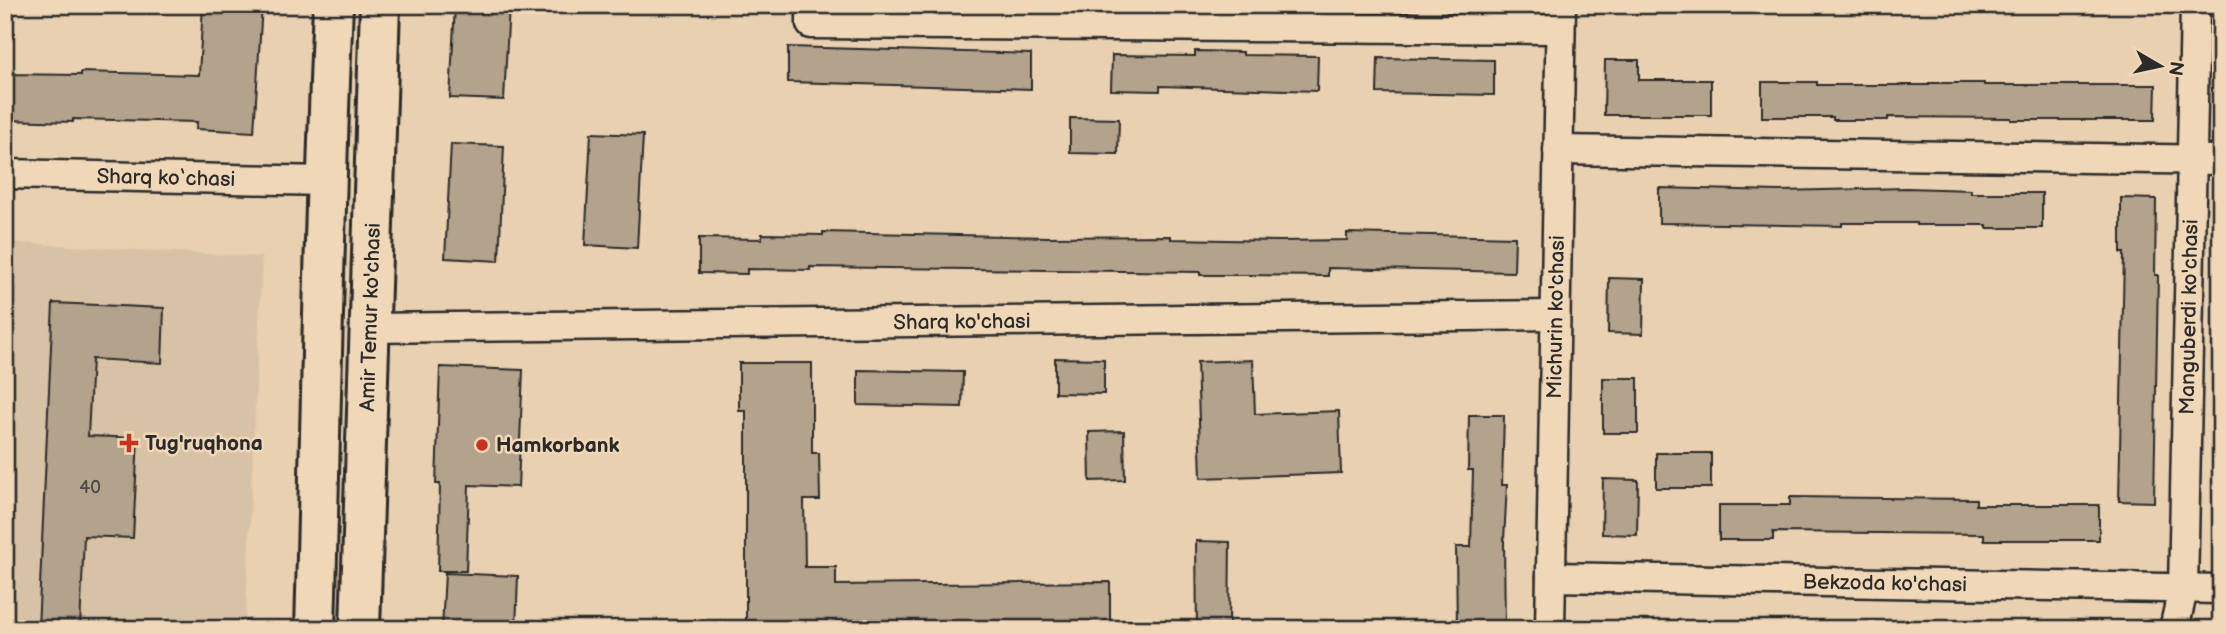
<svg xmlns="http://www.w3.org/2000/svg" width="2226" height="634" font-family="'Balsamiq Sans',sans-serif">
	<rect width="100%" height="100%" fill="#e8d0b1"/>
	<filter id="ink" filterUnits="userSpaceOnUse"><feTurbulence type="fractalNoise" baseFrequency=".0143" numOctaves="2"/><feDisplacementMap in="SourceGraphic" scale="14" xChannelSelector="R" yChannelSelector="G"/><feConvolveMatrix kernelMatrix="1 2 1 2 8 2 1 2 1" color-interpolation-filters="sRGB"/></filter>
	<g filter="url(#ink)">
		<path fill="#d8c2a6" d="M5 242 262 257 245 629H5Z"/>
		<g fill="#b3a28c" stroke="#2b2b2b" stroke-width="2">
			<path d="M203 5H262L254 132 196 129 197 122 73 119V122L5 120V74L81 75V72L199 75Z"/>
			<path d="M455 5H509L504 100 450 98Z"/>
			<path d="M788 47 1031 54V89L788 82Z"/>
			<path d="M1195 51 1243 52V55L1318 56 1317 91 1160 86V91L1111 90 1112 55 1195 56Z"/>
			<path d="M1378 58 1494 60V95L1377 93Z"/>
			<path d="M1605 60H1639V80H1711V115H1604Z"/>
			<path d="M1762 82H1817V85H1929V83H1984V85H2156L2155 120H2011V118L1888 117V120H1833V117H1762Z"/>
			<path d="M1070 118 1119 119 1118 154 1070 153Z"/>
			<path d="M591 133 643 135 637 248 585 245Z"/>
			<path d="M451 144 504 146 499 261 445 258Z"/>
			<path d="M1659 188 1780 191 1907 188 1971 190V193H2042V228H1987V225H1916V223H1842V226L1659 223Z"/>
			<path d="M2121 198 2156 199 2155 275H2158L2154 502 2119 501 2124 253H2121Z"/>
			<path d="M823 232 1048 237 1171 236V239L1280 241 1347 240V233L1515 237 1514 272 1328 268V276L1249 275H1200V272L810 267V270L747 269V274L699 273V238L762 239V234L823 235Z"/>
			<path d="M1609 278 1644 279 1643 334 1608 333Z"/>
			<path d="M53 303 164 308 162 363 92 359 88 436 138 438 133 538 84 536 80 629H38Z"/>
			<path d="M1055 358 1104 359V394L1055 393Z"/>
			<path d="M1253 360 1255 414 1339 411 1341 473 1201 478 1197 362Z"/>
			<path d="M739 363H812V453H819L820 500H804L805 567H836V585L1110 582V629H746V411H739Z"/>
			<path d="M440 367 523 370 518 487 469 485 466 571H438L440 484H436Z"/>
			<path d="M858 370 963 372 962 407 858 405Z"/>
			<rect x="1603" y="378" width="35" height="55"/>
			<path d="M1469 415H1504L1502 485H1507L1504 540 1505 629H1457L1456 547H1471L1473 470H1468Z"/>
			<path d="M1124 431 1125 480 1090 481 1089 432Z"/>
			<rect x="1656" y="453" width="55" height="35"/>
			<path d="M1603 479 1638 480 1637 535 1602 534Z"/>
			<path d="M1790 497 1976 499V505H2099V540H1984V534L1773 532V540H1719V505H1790Z"/>
			<path d="M1196 541 1230 542 1229 629H1197Z"/>
			<path d="M445 573 518 576 516 629H442Z"/>
		</g>
		<g fill="none" stroke-linecap="round" stroke-linejoin="round">
			<g stroke="#2b2b2b" stroke-width="33">
				<g id="minor">
					<path d="M811 5V24L1560 29"/>
					<path d="M1558 150 2221 160"/>
					<path id="s1" d="M5 174 325 181"/>
					<path id="s2" d="M369 328 1555 315"/>
					<path id="s3" d="M1551 577 2221 589"/>
					<path id="s4" d="M1550 629 1561 5"/>
					<path id="s5" d="M2174 629 2183 590 2195 5"/>
				</g>
			</g>
			<g stroke="#2b2b2b" stroke-width="44">
				<g id="secondary">
					<path d="M315 629C321 421 324 213 333 5"/>
					<path id="s6" d="M360 629 380 5"/>
				</g>
			</g>
			<use href="#minor" stroke="#f0d7b7" stroke-width="28"/>
			<use href="#secondary" stroke="#f0d7b7" stroke-width="38"/>
		</g>
	</g>
	<g fill="#c8321e" stroke="#f0d7b7" stroke-width="2.5">
		<path d="M125.5 432.5h7v7h7v7h-7v7h-7v-7h-7v-7h7z"/>
		<circle cx="482" cy="445" r="7"/>
	</g>
	<g text-anchor="middle" stroke-width="5" stroke-linejoin="round" paint-order="stroke">
		<g font-size="18" fill="#4d4943">
			<text x="90" y="493">40</text>
		</g>
		<g font-size="21" fill="#2b2b2b" stroke="#f0d7b7">
			<text dy="7" stroke="none"><textPath href="#s1" startOffset="161">Sharq ko‘chasi</textPath></text>
			<text dy="7" stroke="none"><textPath href="#s6" startOffset="312">Amir Temur ko'chasi</textPath></text>
			<text dy="7" stroke="none"><textPath href="#s4" startOffset="312">Michurin ko'chasi</textPath></text>
			<text dy="7" stroke="none"><textPath href="#s5" startOffset="313">Manguberdi ko'chasi</textPath></text>
			<text dy="7" stroke="none"><textPath href="#s2" startOffset="593">Sharq ko'chasi</textPath></text>
			<text dy="7" stroke="none"><textPath href="#s3" startOffset="334">Bekzoda ko'chasi</textPath></text>
		</g>
		<g font-size="21" font-weight="bold" fill="#2b2b2b" stroke="#f0d7b7" text-anchor="start">
			<text x="145" y="450">Tug'ruqhona</text>
			<text x="496" y="452">Hamkorbank</text>
		</g>
	</g>
	<rect width="2226" height="634" fill="none" stroke="#f0d7b7" stroke-width="28"/>
	<rect x="14" y="14" width="2198" height="606" fill="none" stroke="#2b2b2b" stroke-width="2.5" filter="url(#ink)"/>
	<g transform="translate(2160 66) rotate(99)" stroke="#f0d7b7" stroke-width="5" paint-order="stroke">
	<path d="M0-5L12 26L0 18L-12 26Z" fill="#2b2b2b"/>
	<text y="-10" font-size="19" font-weight="bold" text-anchor="middle" fill="#2b2b2b">N</text>
	</g>
</svg>
